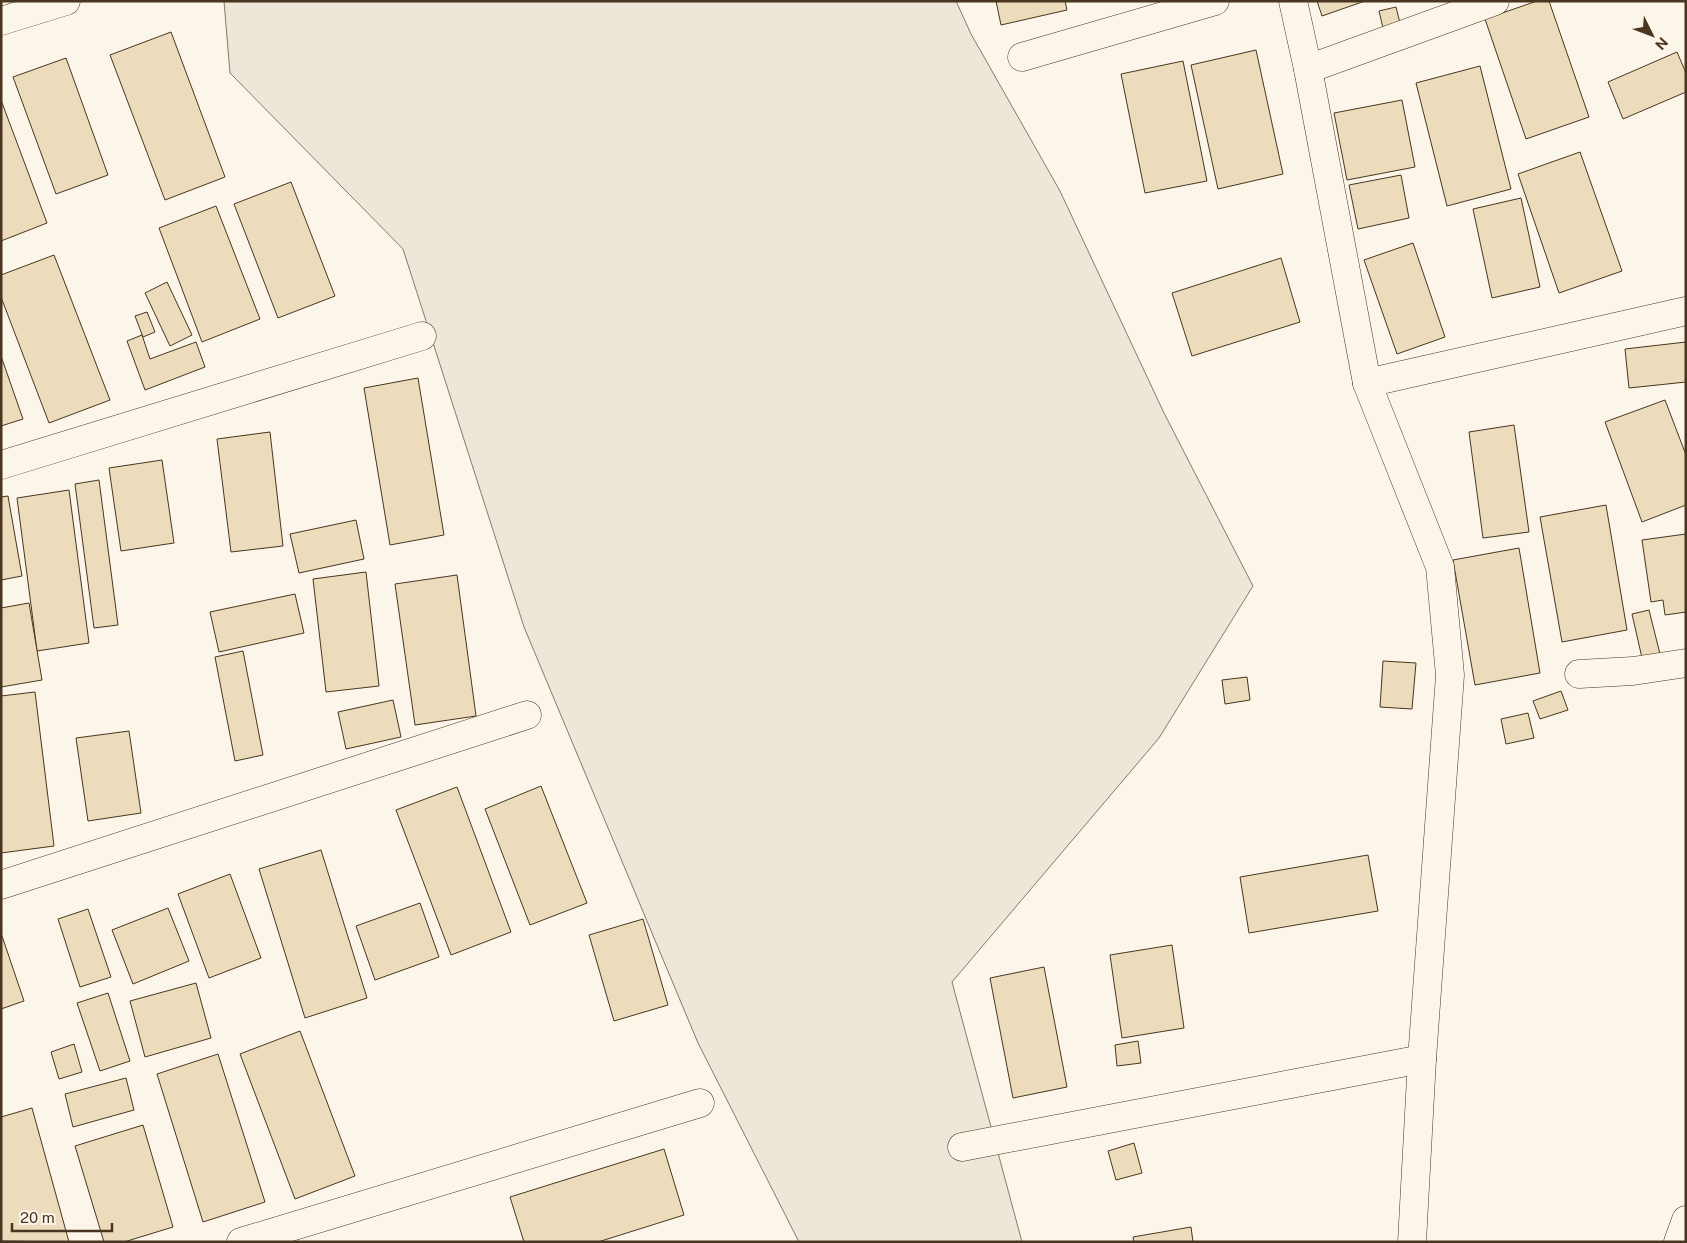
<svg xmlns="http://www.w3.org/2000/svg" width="1687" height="1243" font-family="'Public Sans',sans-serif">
	<rect width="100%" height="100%" fill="#fbf6e9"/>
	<path fill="#ede6d9" stroke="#887966" d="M224 1H956L971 34 1060 191 1164 413 1253 586 1159 738 952 982 1022 1242H799L698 1043 524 627 403 249 230 73Z"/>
	<g fill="#ecdcbc" stroke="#4a3520">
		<path d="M996 1H1065L1067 10 1001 25Z"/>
		<path d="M1317 1H1365L1322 16Z"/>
		<path d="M1537 1H1549L1589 117 1526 139 1485 19Z"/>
		<path d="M1396 7 1400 23 1383 28 1379 11Z"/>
		<path d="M171 32 225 177 165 200 110 55Z"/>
		<path d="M1256 50 1283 174 1218 189 1191 65Z"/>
		<path d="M1677 52 1686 73V92L1623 119 1608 82Z"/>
		<path d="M66 58 108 175 56 194 13 77Z"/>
		<path d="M1183 61 1207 181 1145 193 1121 74Z"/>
		<path d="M1480 66 1511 189 1447 206 1416 83Z"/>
		<path d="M1 100 47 223 1 241Z"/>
		<path d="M1402 100 1415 167 1347 180 1334 113Z"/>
		<path d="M1580 152 1622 271 1559 293 1518 174Z"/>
		<path d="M1401 175 1409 218 1358 229 1349 185Z"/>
		<path d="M291 182 335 296 278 318 234 204Z"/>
		<path d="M1521 198 1540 287 1492 298 1473 209Z"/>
		<path d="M216 206 260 319 202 342 159 228Z"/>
		<path d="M1413 243 1445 337 1397 354 1364 260Z"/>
		<path d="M54 255 110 400 49 423 1 297V275Z"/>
		<path d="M1281 258 1300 322 1192 356 1172 293Z"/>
		<path d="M167 282 192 335 170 346 145 293Z"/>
		<path d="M147 312 155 332 143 337 135 316Z"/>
		<path d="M142 335 150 359 196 342 205 367 145 390 127 341Z"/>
		<path d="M1686 342V382L1629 388 1625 349Z"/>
		<path d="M1 356 23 419 1 426Z"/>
		<path d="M418 378 444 535 390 545 364 388Z"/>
		<path d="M1665 400 1686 455V505L1642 522 1605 422Z"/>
		<path d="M1514 425 1529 532 1483 538 1469 432Z"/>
		<path d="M270 432 283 546 231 552 217 439Z"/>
		<path d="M162 460 174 543 121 551 109 468Z"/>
		<path d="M99 480 118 625 94 628 75 484Z"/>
		<path d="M69 490 89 643 37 651 17 498Z"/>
		<path d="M8 496 22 576 1 580V497Z"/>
		<path d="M1606 505 1627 630 1562 642 1540 517Z"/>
		<path d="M356 520 364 559 299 573 290 534Z"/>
		<path d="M1686 534V612L1665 615 1663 600 1651 602 1642 540Z"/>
		<path d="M1519 548 1540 673 1475 685 1453 560Z"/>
		<path d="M366 572 379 686 326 692 313 579Z"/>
		<path d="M457 575 476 716 415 725 395 584Z"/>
		<path d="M295 594 304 633 219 652 210 612Z"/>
		<path d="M29 603 42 680 1 687V608Z"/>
		<path d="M1649 610 1660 654 1642 658 1632 614Z"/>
		<path d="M243 651 263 755 235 761 215 657Z"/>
		<path d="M1383 661 1416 663 1412 709 1380 707Z"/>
		<path d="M1247 677 1250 700 1225 704 1222 680Z"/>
		<path d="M1561 691 1568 710 1540 719 1533 701Z"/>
		<path d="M35 692 54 846 1 853V696Z"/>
		<path d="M393 700 401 737 346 749 338 712Z"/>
		<path d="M1528 713 1534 738 1506 744 1501 719Z"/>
		<path d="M129 731 141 813 88 821 76 738Z"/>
		<path d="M541 786 587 903 530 925 485 809Z"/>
		<path d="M457 787 511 932 451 955 396 810Z"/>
		<path d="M321 850 367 998 305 1018 259 869Z"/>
		<path d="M1368 855 1378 911 1249 933 1240 877Z"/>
		<path d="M230 874 261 958 209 978 178 894Z"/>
		<path d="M420 903 439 957 375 980 356 926Z"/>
		<path d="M168 908 189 961 133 984 112 930Z"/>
		<path d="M88 909 111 977 80 987 58 919Z"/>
		<path d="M643 919 668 1005 614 1021 589 935Z"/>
		<path d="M1 933 24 1001 1 1009Z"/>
		<path d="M1172 945 1184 1028 1122 1038 1110 955Z"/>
		<path d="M1044 967 1067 1087 1013 1098 990 978Z"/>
		<path d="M196 983 211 1038 145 1057 130 1001Z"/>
		<path d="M108 993 130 1061 100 1071 77 1003Z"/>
		<path d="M300 1031 355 1176 295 1199 240 1054Z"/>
		<path d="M1138 1041 1141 1063 1117 1066 1115 1045Z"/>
		<path d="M74 1044 82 1072 59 1079 51 1052Z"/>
		<path d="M218 1054 265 1202 203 1222 157 1074Z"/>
		<path d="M126 1078 134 1110 73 1127 65 1094Z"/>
		<path d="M32 1108 69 1242 1 1241V1117Z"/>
		<path d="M143 1125 173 1227 124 1242H104L75 1146Z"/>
		<path d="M1134 1143 1142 1173 1116 1180 1108 1151Z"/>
		<path d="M664 1149 684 1215 598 1242H524L510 1197Z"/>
		<path d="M1191 1227 1193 1242H1134L1133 1237Z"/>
	</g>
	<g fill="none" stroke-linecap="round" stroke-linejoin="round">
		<g stroke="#4a3520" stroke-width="29">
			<g id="minor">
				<path d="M1293 1 1308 69 1367 383 1440 567 1450 675 1422 1059 1412 1242"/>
				<path d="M1 21 66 1"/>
				<path d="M1022 57 1215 1"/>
				<path d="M1308 69 1495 1"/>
				<path d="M1367 383 1686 311"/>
				<path d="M1 465 422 336"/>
				<path d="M1579 674 1633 671 1686 663"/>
				<path d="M1 885 527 715"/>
				<path d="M962 1147 1422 1059"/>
				<path d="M241 1242 700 1103"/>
				<path d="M1678 1242 1686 1220"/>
			</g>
		</g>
		<use href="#minor" stroke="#fbf6e9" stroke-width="28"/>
	</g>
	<rect width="1687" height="1243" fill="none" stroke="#4a3520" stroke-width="5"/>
	<g transform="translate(1652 35) rotate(132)" stroke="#fbf6e9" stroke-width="4" paint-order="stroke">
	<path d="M0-4L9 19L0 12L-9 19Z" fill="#4a3520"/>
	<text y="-8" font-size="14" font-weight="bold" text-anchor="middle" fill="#4a3520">N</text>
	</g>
	<path d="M12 1223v8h100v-8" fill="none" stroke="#4a3520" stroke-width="2.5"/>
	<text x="20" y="1223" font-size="15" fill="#4a3520" stroke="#fbf6e9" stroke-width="4" paint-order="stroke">20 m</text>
</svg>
